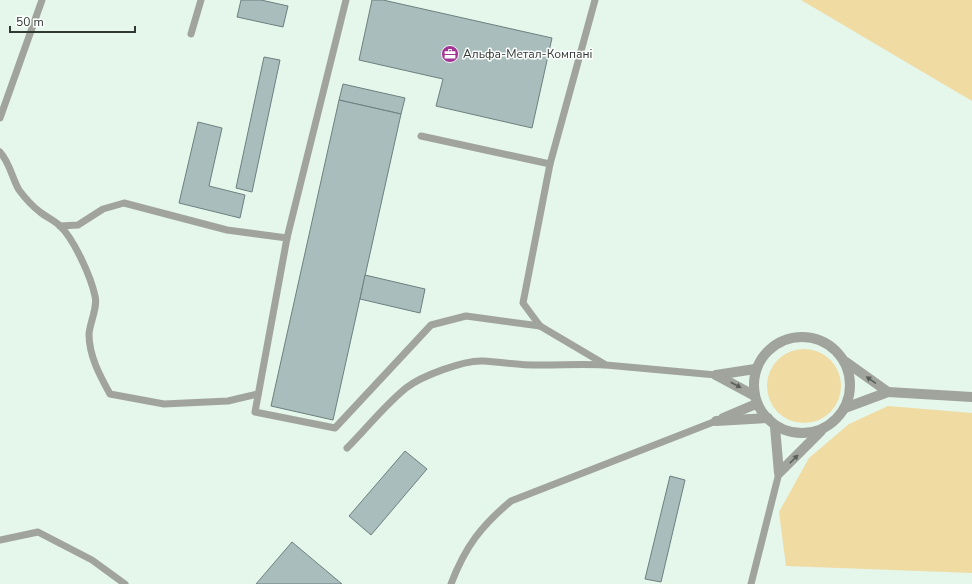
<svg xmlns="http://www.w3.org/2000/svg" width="972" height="584" font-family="'Nunito Sans',sans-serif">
	<rect width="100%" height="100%" fill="#e5f6eb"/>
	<g fill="#f0dba3">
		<path d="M801 0H972V101Z"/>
		<circle cx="804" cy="386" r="37"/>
		<path d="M888 406 972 413V573L786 566 779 512 809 458 849 424Z"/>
	</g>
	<g fill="#a8bdbc" stroke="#6d807f">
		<path d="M241 0H261L288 6 283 27 237 17Z"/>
		<path d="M372 0H383L552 38 532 128 436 106 443 79 359 60Z"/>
		<path d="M264 57 280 60 252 192 236 188Z"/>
		<path d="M343 84 405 98 401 114 339 100Z"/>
		<path d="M339 100 401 114 333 420 271 406Z"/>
		<path d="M198 122 222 128 209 186 245 195 240 218 179 203Z"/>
		<path d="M365 275 425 289 420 313 360 299Z"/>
		<path d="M405 451 427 469 371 535 349 516Z"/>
		<path d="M670 476 685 480 661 582 645 579Z"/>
		<path d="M292 542 342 584H256Z"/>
	</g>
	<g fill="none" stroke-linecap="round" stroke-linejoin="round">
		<g stroke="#a1a49d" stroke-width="7">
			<path d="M346 0 287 238 255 412 335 428 431 325 466 316 540 326"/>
			<path d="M595 0 550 164 523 303 540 326 606 365 716 375"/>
			<path d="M191 34 201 0"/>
			<path d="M0 118 42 0"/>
			<path d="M421 136 550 164"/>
			<path d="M0 152C10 163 12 178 19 190 25 198 32 206 40 212 46 217 54 220 60 226 74 239 91 277 95 296 98 307 90 322 89 334 89 356 100 376 110 394L164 404 228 401 258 394"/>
			<path d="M60 226 78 225 103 209 124 203 227 230 287 238"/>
			<path d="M347 448C366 429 385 405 406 388 421 376 464 360 483 361 503 362 523 366 543 365 564 365 583 364 604 365"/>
			<path d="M0 540 38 532 92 560 125 584"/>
			<path d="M451 584C465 547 481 526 511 501L716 421"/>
			<path d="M751 584 779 473"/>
		</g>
		<g stroke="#a1a49d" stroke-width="10">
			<circle cx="802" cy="385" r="48"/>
			<path d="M716 375 755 396"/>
			<path d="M716 375 755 369"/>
			<path d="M888 392 972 397"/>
			<path d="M845 408 888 392 846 362"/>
			<path d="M723 418 756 404"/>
			<path d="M716 421 768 418"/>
			<path d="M775 427 779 473 821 431"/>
		</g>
	</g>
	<defs><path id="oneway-solid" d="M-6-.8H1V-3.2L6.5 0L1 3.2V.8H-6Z"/></defs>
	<g fill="#595e59">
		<use href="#oneway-solid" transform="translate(871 380) rotate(-145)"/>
		<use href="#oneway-solid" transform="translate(736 385) rotate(28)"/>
		<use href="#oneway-solid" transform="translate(794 459) rotate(-45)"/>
	</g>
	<defs>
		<g id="office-disc" transform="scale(0.9)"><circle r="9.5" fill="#a23594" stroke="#fcfffd"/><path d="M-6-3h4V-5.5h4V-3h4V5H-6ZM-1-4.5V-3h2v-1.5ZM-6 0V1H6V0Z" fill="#fff"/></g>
	</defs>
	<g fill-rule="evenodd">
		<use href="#office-disc" x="450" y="54"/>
	</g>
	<g text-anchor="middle" stroke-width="3" stroke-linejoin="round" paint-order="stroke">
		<g font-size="12" fill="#323834" stroke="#fcfffd" text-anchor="start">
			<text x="463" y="58">Альфа-Метал-Компані</text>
		</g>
	</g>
	<path d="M10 26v6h125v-6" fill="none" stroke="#323834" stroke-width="2"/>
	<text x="16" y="26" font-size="12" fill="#323834" stroke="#fcfffd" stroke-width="3" paint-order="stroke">50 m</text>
</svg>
